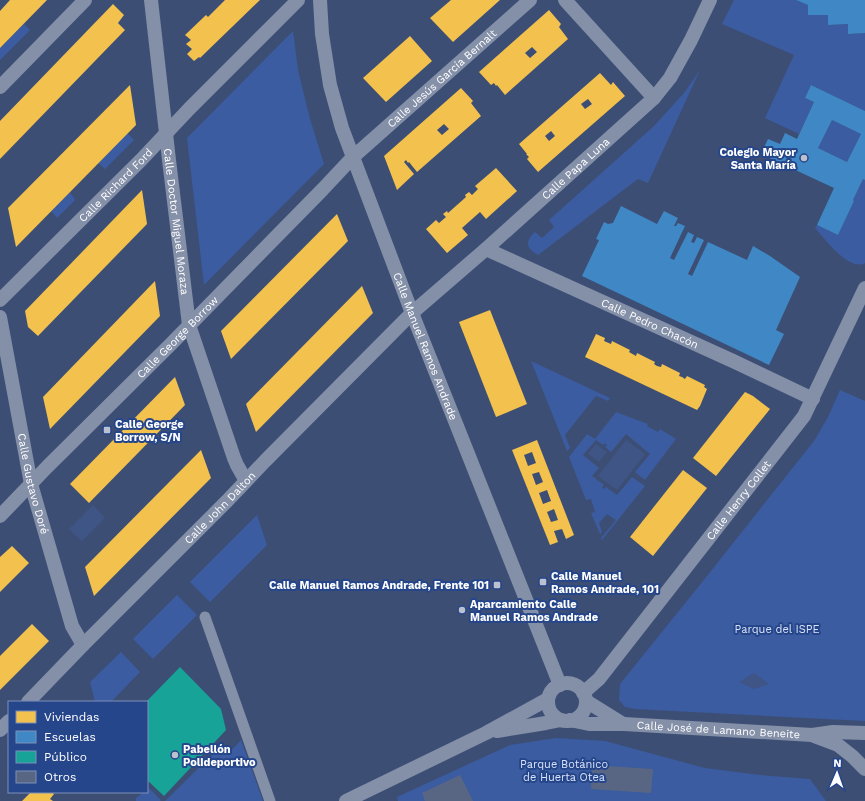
<svg xmlns="http://www.w3.org/2000/svg" width="865" height="801" font-family="'Work Sans',sans-serif">
	<rect width="100%" height="100%" fill="#3d4e74"/>
	<g fill="#3b5ca0">
		<path d="M734 0H796L808 5V15H828V25L848 24V34L865 33V111L811 85 805 98 814 102 799 134 765 118 794 55 722 24Z"/>
		<path d="M24 24 30 30 0 60V48Z"/>
		<path d="M293 31 298 70 310 119 324 164 204 285 187 138Z"/>
		<path d="M700 70 648 183 638 179 538 255C525 247 525 242 535 232L542 238 554 227 549 220 654 126 684 93Z"/>
		<path d="M832 120 861 134 847 162 818 148Z"/>
		<path d="M127 133 134 140 105 169 98 163Z"/>
		<path d="M863 179 865 180V263C849 272 824 238 815 228L817 225 838 235 854 201 853 200Z"/>
		<path d="M70 192 75 200 57 218 51 211Z"/>
		<path d="M531 361 610 398 608 401 596 396 565 435 570 448 567 451Z"/>
		<path d="M840 390 865 401V721L635 709 625 707 619 700 620 684 707 576 814 441 828 417Z"/>
		<path d="M616 412 648 424 647 426 658 432 660 429 676 439 645 480 635 472 650 454 626 434 611 452 605 447 607 445 605 443 603 445 596 440 583 455 599 468 592 476 604 485 602 487 604 489 606 487 617 495 632 477 645 486 602 540 601 538 616 520 607 514 599 523 602 532 600 534 591 513 595 512 591 499 586 500 569 457 587 434 595 439Z"/>
		<path d="M257 515 267 545 210 602 190 582Z"/>
		<path d="M177 595 197 615 153 659 133 639Z"/>
		<path d="M121 652 140 672 111 702H95L90 682Z"/>
		<path d="M556 738 605 741 705 768 760 775 810 779 826 801H398L397 797 510 745Z"/>
		<path d="M241 740 263 801H165L223 744 231 751Z"/>
		<path d="M148 787 161 800 160 801H136V798L143 792H147Z"/>
	</g>
	<g fill="#3f5586">
		<path d="M626 440 645 454 617 490 598 476Z"/>
		<path d="M596 444 607 452 599 462 588 454Z"/>
		<path d="M93 505 105 518 82 541 69 529Z"/>
		<path d="M754 673 769 684 754 689 739 682Z"/>
	</g>
	<g fill="#f2c14e" fill-rule="evenodd">
		<path d="M10 0H47L0 48V11Z"/>
		<path d="M225 0H260L200 58 199 57 194 61 187 54 192 49 186 44 191 40 185 35 206 15 208 17Z"/>
		<path d="M451 0H500L453 42 430 18Z"/>
		<path d="M113 4 124 15 118 23 125 30 0 159V121Z"/>
		<path d="M549 10 561 24 559 27 568 39 505 95 497 85 496 86 494 83 491 85 479 72ZM532 47 537 52 530 58 525 53Z"/>
		<path d="M410 36 432 61 386 102 363 78Z"/>
		<path d="M600 73 611 85 613 82 625 96 538 172 527 159 529 157 526 154H527L519 144ZM588 99 592 104 585 109 581 104ZM551 131 555 136 549 141 545 136Z"/>
		<path d="M130 85 136 125 16 247 8 208Z"/>
		<path d="M461 88 473 101 471 103 481 116 417 172 409 162 408 163 406 160 404 162 414 174 397 190 384 156ZM444 124 449 129 442 135 437 130Z"/>
		<path d="M496 168 517 191 486 219 480 212 462 228 468 235 447 253 426 229 436 220 439 223 446 217 443 214 447 211 448 213 466 197 465 195 469 192 472 195 478 189 475 186Z"/>
		<path d="M142 190 147 224 38 336 28 327 25 311Z"/>
		<path d="M337 214 348 241 231 359 221 331Z"/>
		<path d="M155 281 160 316 50 429 43 397Z"/>
		<path d="M362 286 373 313 256 432 246 404Z"/>
		<path d="M490 310 527 404 496 417 459 322Z"/>
		<path d="M596 334 605 338 604 341 611 344 612 341 630 350 629 352 636 356 637 353 655 362 654 364 657 366 661 367 662 364 680 373 679 376 682 377 685 379 687 376 705 385 704 387 707 389 700 406 697 410 585 357Z"/>
		<path d="M175 377 185 405 89 503 70 484Z"/>
		<path d="M745 392 753 396 770 409 716 476 693 458Z"/>
		<path d="M537 440 574 535 566 539 562 529 554 531 558 542 550 545 512 450ZM532 452 536 463 528 466 524 455ZM539 472 543 482 536 485 532 474ZM547 490 551 501 543 504 539 493ZM554 509 558 520 551 522 547 512Z"/>
		<path d="M201 450 211 478 94 596 85 567Z"/>
		<path d="M683 470 707 488 653 556 630 537Z"/>
		<path d="M12 546 29 563 0 592V557Z"/>
		<path d="M32 624 49 641 0 690V656Z"/>
		<path d="M31 792H52L54 794 50 799 53 801H22Z"/>
	</g>
	<g fill="#3f88c5" fill-rule="evenodd">
		<path d="M796 0H865V33L848 34V24L828 25V15H808V5Z"/>
		<path d="M811 85 865 111V180L863 179 853 200 854 201 838 235 817 225 834 188 761 154 768 139 780 144 785 133 797 139 814 102 805 98ZM832 120 861 134 847 162 818 148Z"/>
		<path d="M621 206 657 224 664 211 678 218 674 226H676L678 223 685 226 670 258 674 260 688 232 694 235 691 242 694 243 697 237 704 240 688 274 692 276 708 242 747 260 753 246 770 256 800 277 776 330 784 334 769 365 582 276 599 240 596 239 604 222 608 224 613 223Z"/>
	</g>
	<path fill="#17a398" d="M180 667 221 709 226 730 164 796 147 780V702H146Z"/>
	<g fill="#586684">
		<path d="M592 765 653 769 651 793 591 789Z"/>
		<path d="M460 775 473 801H425L422 793Z"/>
	</g>
	<g fill="none" stroke-linecap="round" stroke-linejoin="round">
		<path stroke="#848fa8" stroke-width="11" d="M205 617 270 801"/>
		<g stroke="#848fa8" stroke-width="14">
			<path id="s1" d="M151 0 169 160 189 325 234 458 237 465 246 481"/>
			<path id="s2" d="M320 0 322 34 330 85 342 128 412 313 560 685"/>
			<path d="M565 0 654 98"/>
			<path d="M0 87 85 0"/>
			<path id="s3" d="M486 249 733 361 813 399"/>
			<path id="s4" d="M0 300 141 160 189 109 298 0"/>
			<path id="s5" d="M0 317 31 484 72 626 83 645"/>
			<path id="s6" d="M0 516 47 467 170 345 323 189 353 157 530 0"/>
			<circle cx="567" cy="702" r="19"/>
			<path id="s7" d="M583 693 599 679 804 416 865 288"/>
			<path d="M586 701 623 724"/>
			<path id="s8" d="M28 702 83 645 227 501 265 461 412 313 486 249 654 98 670 78 691 40 710 0"/>
			<path id="s9" d="M570 720 589 724H624L812 735 833 732 865 733"/>
			<path d="M0 730 9 721"/>
			<path d="M497 731 546 723 561 720"/>
			<path d="M814 736 838 745 852 756 865 769"/>
			<path d="M346 801 486 733 548 699"/>
		</g>
	</g>
	<g fill="#bbc1ce" stroke="#26468b" stroke-width="1.5">
		<circle cx="804" cy="158" r="4"/>
		<rect x="103" y="426" width="8" height="8" rx="2"/>
		<rect x="539" y="578" width="8" height="8" rx="2"/>
		<rect x="493" y="581" width="8" height="8" rx="2"/>
		<circle cx="462" cy="610" r="4"/>
		<circle cx="175" cy="755" r="4"/>
	</g>
	<g text-anchor="middle" stroke-width="4" stroke-linejoin="round" paint-order="stroke">
		<g font-size="11" fill="#fff" stroke="#26468b">
			<text dy="4" stroke="none"><textPath href="#s6" startOffset="622">Calle Jesús García Bernalt</textPath></text>
			<text dy="4" stroke="none"><textPath href="#s8" startOffset="765">Calle Papa Luna</textPath></text>
			<text dy="4" stroke="none"><textPath href="#s4" startOffset="163">Calle Richard Ford</textPath></text>
			<text dy="4" stroke="none"><textPath href="#s1" startOffset="223">Calle Doctor Miguel Moraza</textPath></text>
			<text dy="4" stroke="none"><textPath href="#s3" startOffset="180">Calle Pedro Chacón</textPath></text>
			<text dy="4" stroke="none"><textPath href="#s6" startOffset="252">Calle George Borrow</textPath></text>
			<text dy="4" stroke="none"><textPath href="#s2" startOffset="364">Calle Manuel Ramos Andrade</textPath></text>
			<text dy="4" stroke="none"><textPath href="#s5" startOffset="170">Calle Gustavo Doré</textPath></text>
			<text dy="4" stroke="none"><textPath href="#s7" startOffset="248">Calle Henry Collet</textPath></text>
			<text dy="4" stroke="none"><textPath href="#s8" startOffset="273">Calle John Dalton</textPath></text>
			<text dy="4" stroke="none"><textPath href="#s9" startOffset="149">Calle José de Lamano Beneite</textPath></text>
		</g>
		<g font-size="11" font-weight="bold" fill="#fff" stroke="#26468b" text-anchor="start">
			<text x="796" y="156" text-anchor="end">Colegio Mayor<tspan x="796" dy="13">Santa María</tspan></text>
			<text x="115" y="428">Calle George<tspan x="115" dy="13">Borrow, S/N</tspan></text>
			<text x="551" y="580">Calle Manuel<tspan x="551" dy="13">Ramos Andrade, 101</tspan></text>
			<text x="489" y="589" text-anchor="end">Calle Manuel Ramos Andrade, Frente 101</text>
			<text x="470" y="608">Aparcamiento Calle<tspan x="470" dy="13">Manuel Ramos Andrade</tspan></text>
			<text x="183" y="753">Pabellón<tspan x="183" dy="13">Polideportivo</tspan></text>
		</g>
		<g font-size="11" fill="#d9e3f8" stroke="#26468b">
			<text x="777" y="633">Parque del ISPE</text>
			<text x="564" y="768">Parque Botánico<tspan x="564" dy="13">de Huerta Otea</tspan></text>
		</g>
	</g>
	<rect x="8" y="701" width="140" height="92" fill="#26468b" stroke="#7d90b9"/>
	<rect x="16" y="711" width="20" height="12" fill="#f2c14e" stroke="#7d90b9"/>
	<text x="44" y="721" font-size="12" fill="#ffffff">Viviendas</text>
	<rect x="16" y="731" width="20" height="12" fill="#3f88c5" stroke="#7d90b9"/>
	<text x="44" y="741" font-size="12" fill="#ffffff">Escuelas</text>
	<rect x="16" y="751" width="20" height="12" fill="#17a398" stroke="#7d90b9"/>
	<text x="44" y="761" font-size="12" fill="#ffffff">Público</text>
	<rect x="16" y="771" width="20" height="12" fill="#586684" stroke="#7d90b9"/>
	<text x="44" y="781" font-size="12" fill="#ffffff">Otros</text>
	<g transform="translate(837 773) rotate(2)" stroke="#26468b" stroke-width="3" paint-order="stroke">
	<path d="M0-3L7 15L0 10L-7 15Z" fill="#ffffff"/>
	<text y="-6" font-size="11" font-weight="bold" text-anchor="middle" fill="#ffffff">N</text>
	</g>
</svg>
